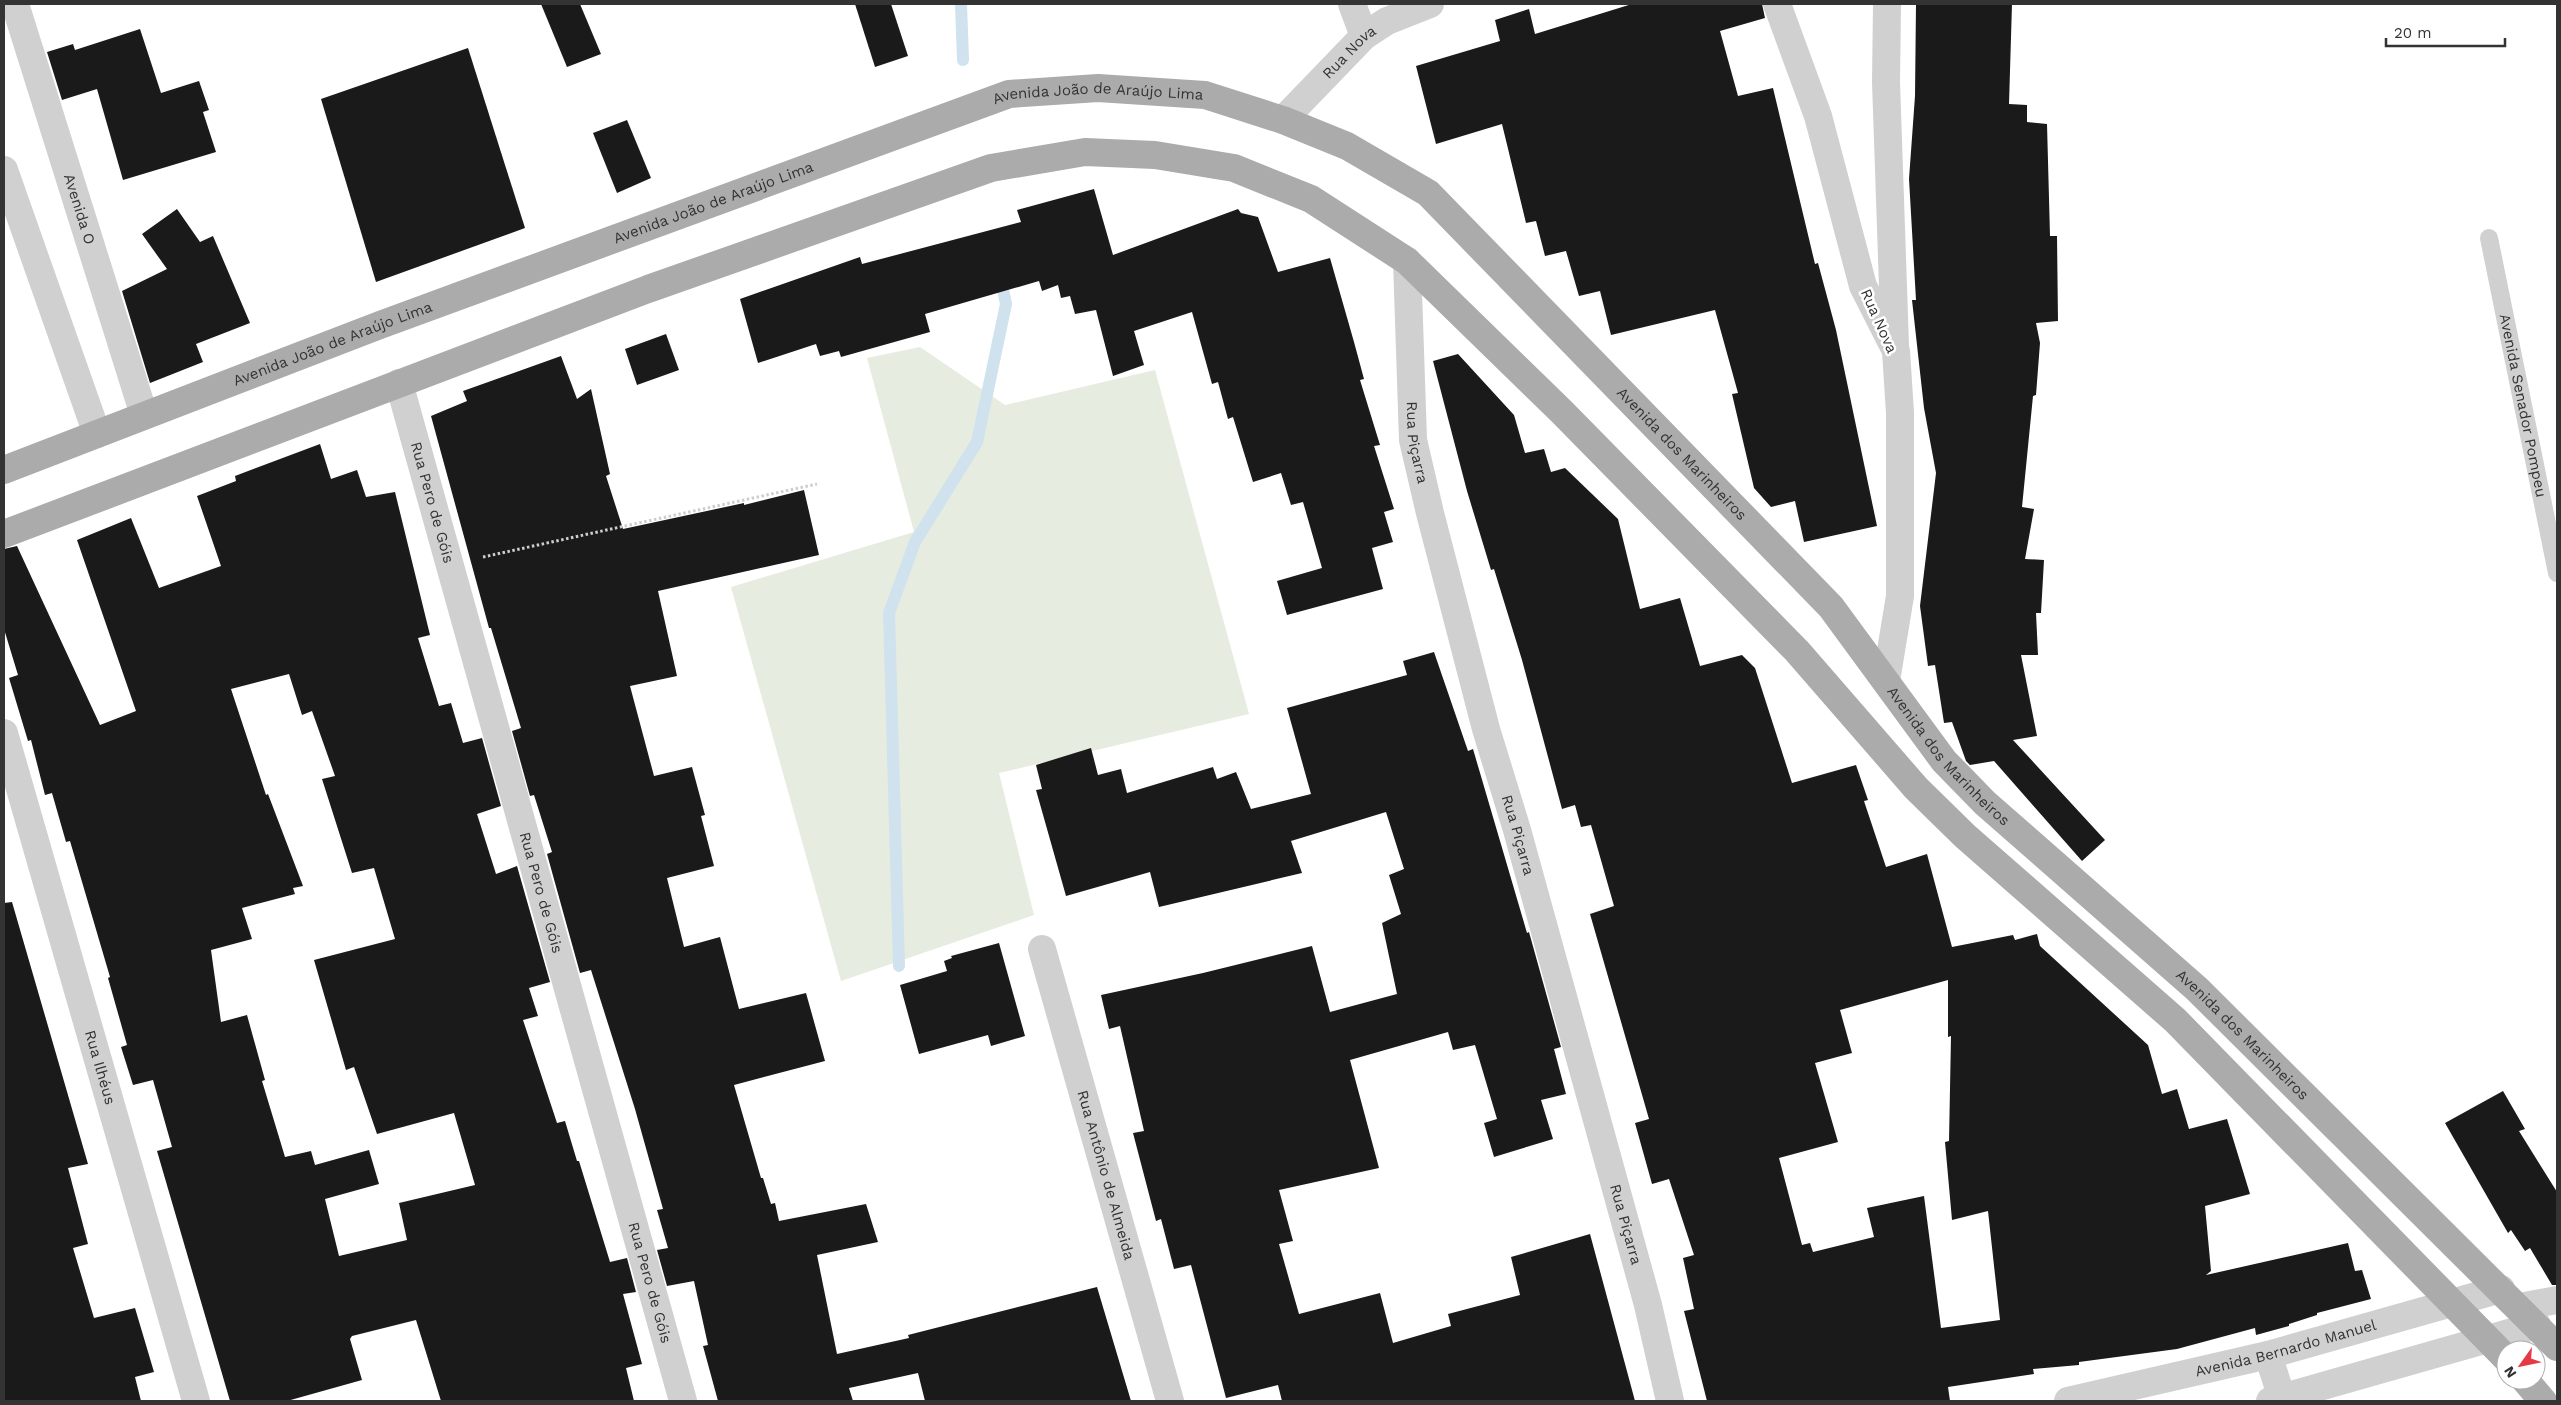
<svg xmlns="http://www.w3.org/2000/svg" width="2561" height="1405" font-family="'Work Sans',sans-serif">
	<rect width="100%" height="100%" fill="#fff"/>
	<path fill="#e6ecdf" d="M920 347 1005 405 1155 370 1249 714 999 773 1034 915 841 981 731 587 914 532 867 358Z"/>
	<g fill="none" stroke-linecap="round" stroke-linejoin="round">
		<g stroke="#cfe2ee" stroke-width="12">
			<path d="M961 4 963 60"/>
			<path d="M899 966 889 613 915 542 977 442 1006 304 1000 275"/>
		</g>
	</g>
	<g fill="#1a1a1a" fill-rule="evenodd">
		<path d="M541 4H580L601 54 567 67Z"/>
		<path d="M855 4H891L908 56 875 67Z"/>
		<path d="M1632 4H1762L1765 18 1720 31 1738 96 1773 88 1815 264 1818 263 1836 330 1877 526 1804 542 1795 501 1771 507 1754 488 1732 394 1738 393 1715 310 1611 335 1600 291 1579 296 1566 251 1545 256 1536 221 1526 223 1502 124 1436 144 1416 66 1500 41 1495 20 1529 9 1535 34Z"/>
		<path d="M1916 4H2012L2009 104 2027 105V122L2047 124 2050 236H2057L2058 321 2036 323 2040 343 2036 395 2033 396 2022 507 2034 509 2025 559 2044 560 2041 613H2036L2038 655H2021L2037 736 2013 740 2105 840 2082 861 1994 761 1970 765 1966 761 1952 722 1944 723 1935 665 1928 666 1920 606 1936 473 1924 408 1912 300H1916L1909 179 1915 96Z"/>
		<path d="M140 29 161 93 199 81 209 110 203 112 216 152 123 180 97 89 62 100 47 52 73 44 75 50Z"/>
		<path d="M468 48 525 228 376 282 321 99Z"/>
		<path d="M627 120 651 178 617 193 593 133Z"/>
		<path d="M1094 189 1113 255 1238 209 1241 213 1258 217 1278 272 1330 258 1354 342 1364 379 1360 380 1380 445 1374 446 1394 509 1384 512 1393 542 1372 548 1383 589 1287 615 1277 581 1322 568 1303 502 1291 505 1281 473 1253 482 1233 417 1228 419 1218 382 1212 384 1192 312 1134 331 1144 365 1113 376 1096 310 1075 314 1070 296 1061 298 1058 285 1042 291 1039 281 925 314 930 332 841 357 839 351 820 356 816 344 758 363 740 299 860 257 862 264 1021 222 1017 210Z"/>
		<path d="M177 209 200 242 213 236 250 323 196 344 203 362 150 383 122 291 167 269 142 234Z"/>
		<path d="M666 334 679 370 637 385 625 349Z"/>
		<path d="M1458 354 1514 415 1525 453 1544 449 1551 472 1565 468 1618 519 1640 609 1680 598 1700 666 1742 655 1755 668 1792 783 1856 765 1868 800 1864 801 1886 867 1927 854 1952 947 2013 935 2015 940 2037 934 2040 946 2148 1045 2162 1094 2177 1089 2189 1129 2227 1119 2250 1194 2205 1206 2211 1271 2206 1275 2348 1243 2355 1271 2362 1270 2371 1299 2317 1313V1315L2289 1324V1326L2256 1335 2255 1328 2177 1349 2079 1362V1365L2033 1369 2034 1374 1948 1387 1950 1401H1707L1684 1311 1694 1309 1683 1258 1694 1255 1669 1179 1652 1184 1635 1123 1649 1119 1590 914 1614 906 1591 825 1581 827 1575 805 1562 809 1522 660 1494 569 1491 570 1467 491 1433 361ZM1948 980V1037L1951 1036 1949 1141 1945 1142 1952 1220 1988 1211 2000 1320 1941 1328 1924 1196 1867 1208 1874 1237 1813 1252 1810 1243 1802 1245 1779 1158 1838 1142 1815 1063 1852 1053 1840 1010Z"/>
		<path d="M561 356 577 399 591 389 610 474 606 476 623 529 744 503V505L804 490 819 555 658 591 677 676 630 686 654 776 692 767 705 815 701 816 714 866 667 878 684 947 720 937 739 1009 806 993 825 1061 734 1085 761 1178H763L771 1204 775 1203 779 1221 866 1204 878 1242 817 1255 837 1354 909 1338 908 1335 1097 1287 1131 1401H925L918 1373 849 1388 853 1401H718L703 1346 708 1345 694 1281 667 1286 657 1250 668 1248 657 1210 663 1209 635 1109 591 970 580 973 547 854 552 852 534 795 530 796 512 731 521 728 491 628H489L431 416 467 401 463 391Z"/>
		<path d="M320 444 331 479 357 470 366 497 395 492 430 635 418 638 439 706 451 703 463 743 482 738 501 806 477 814 496 874 517 866 550 982 529 988 538 1016 523 1020 557 1123 565 1121 577 1161H579L610 1262 627 1258 636 1292 623 1294 642 1364 626 1368 634 1401H441L416 1320 352 1336 350 1339 362 1380 287 1401H230L157 1151 172 1147 153 1080 133 1085 121 1047 127 1045 108 978 110 977 70 841 66 842 52 793 45 795 31 740 28 741 9 678 18 675 4 629V549L17 546 100 725 136 711 77 540 131 518 159 588 221 566 197 496 236 481 235 476ZM289 674 302 715 312 711 335 776 322 779 352 873 374 868 395 939 314 960 346 1070 354 1067 377 1134 454 1113 475 1185 399 1203 407 1240 339 1256 325 1199 379 1184 369 1150 315 1165 311 1151 285 1157 262 1081 265 1080 247 1015 221 1022 211 950 252 939 242 908 295 894 293 888 303 886 268 794 266 795 231 689Z"/>
		<path d="M1434 652 1468 751 1473 749 1527 933 1529 932 1561 1047 1554 1049 1566 1094 1541 1100 1553 1139 1494 1157 1484 1123 1497 1119 1475 1045 1453 1050 1448 1032 1350 1060 1379 1168 1279 1190 1293 1241 1279 1244 1299 1314 1380 1293 1393 1343 1451 1326 1448 1314 1520 1295 1511 1257 1590 1234 1635 1401H1282L1278 1385 1226 1398 1191 1265 1174 1269 1161 1219 1156 1221 1133 1133 1144 1131 1120 1026 1109 1029 1101 995 1203 973 1312 946 1330 1012 1397 994 1382 923 1401 914 1389 875 1404 869 1386 812 1291 841 1302 873 1159 907 1150 872 1066 896 1036 790 1042 789 1036 765 1091 748 1098 775 1121 769 1127 793 1213 767 1217 779 1236 772 1251 809 1311 794 1287 708 1407 675 1403 661Z"/>
		<path d="M12 902 88 1164 68 1168 88 1244 73 1248 94 1318 135 1308 154 1372 135 1377 141 1401H4V903Z"/>
		<path d="M999 943 1025 1036 991 1046 988 1035 919 1054 900 985 947 971 944 961 952 958 951 956Z"/>
		<path d="M2503 1091 2525 1129 2519 1131 2557 1192V1285H2552L2530 1248 2525 1251 2511 1230 2508 1233 2445 1123Z"/>
	</g>
	<g fill="none" stroke-linecap="round" stroke-linejoin="round">
		<path stroke="#cdcdcd" stroke-width="3" stroke-dasharray="2.5 2.5" stroke-linecap="butt" d="M483 557 817 484"/>
		<path stroke="#d0d0d0" stroke-width="18" id="s1" d="M2489 238 2557 573"/>
		<g stroke="#d0d0d0" stroke-width="28">
			<path d="M1352 4 1364 36"/>
			<path d="M1777 4 1818 116 1863 286 1896 351 1900 413V596L1886 681"/>
			<path d="M1887 4 1886 82 1895 345"/>
			<path id="s2" d="M1283 120 1364 36 1387 21 1430 4"/>
			<path id="s3" d="M1407 261 1413 440 1430 513 1486 729 1517 830 1648 1305 1670 1401"/>
			<path id="s4" d="M399 383 683 1401"/>
			<path id="s5" d="M4 733 196 1401"/>
			<path id="s6" d="M1042 949 1170 1401"/>
			<path d="M2519 1307 2557 1300"/>
			<path d="M2268 1355 2283 1401"/>
		</g>
		<g stroke="#d0d0d0" stroke-width="28">
			<path id="s7" d="M15 4 144 415"/>
			<path d="M4 170 97 434"/>
			<path id="s8" d="M2068 1401 2268 1355 2501 1289"/>
			<path d="M2270 1401 2537 1325"/>
		</g>
		<g stroke="#ababab" stroke-width="28">
			<path id="s9" d="M4 470 380 325 1009 94 1098 88 1205 95 1283 120 1347 146 1428 193 1831 607 1944 761 1985 803 2197 989 2557 1347"/>
			<path d="M4 534 648 289 991 168 1085 152 1155 155 1234 168 1311 199 1407 261 1562 412 1797 651 1916 788 1965 836 2175 1020 2506 1358"/>
			<path d="M2525 1380 2543 1401"/>
		</g>
	</g>
	<g text-anchor="middle" stroke-width="5" stroke-linejoin="round" paint-order="stroke">
		<g font-size="15" fill="#333" stroke="#fff">
			<text dy="5" stroke="none"><textPath href="#s2" startOffset="95">Rua Nova</textPath></text>
			<text dy="5" stroke="none"><textPath href="#s9" startOffset="1162">Avenida João de Araújo Lima</textPath></text>
			<text dy="5" stroke="none"><textPath href="#s9" startOffset="758">Avenida João de Araújo Lima</textPath></text>
			<text dy="5" stroke="none"><textPath href="#s7" startOffset="215">Avenida O</textPath></text>
			<text transform="translate(1879 321) rotate(66)" y="5">Rua Nova</text>
			<text dy="5" stroke="none"><textPath href="#s9" startOffset="352">Avenida João de Araújo Lima</textPath></text>
			<text dy="5" stroke="none"><textPath href="#s1" startOffset="171">Avenida Senador Pompeu</textPath></text>
			<text dy="5" stroke="none"><textPath href="#s3" startOffset="182">Rua Piçarra</textPath></text>
			<text dy="5" stroke="none"><textPath href="#s9" startOffset="1878">Avenida dos Marinheiros</textPath></text>
			<text dy="5" stroke="none"><textPath href="#s4" startOffset="124">Rua Pero de Góis</textPath></text>
			<text dy="5" stroke="none"><textPath href="#s9" startOffset="2282">Avenida dos Marinheiros</textPath></text>
			<text dy="5" stroke="none"><textPath href="#s3" startOffset="588">Rua Piçarra</textPath></text>
			<text dy="5" stroke="none"><textPath href="#s4" startOffset="529">Rua Pero de Góis</textPath></text>
			<text dy="5" stroke="none"><textPath href="#s9" startOffset="2688">Avenida dos Marinheiros</textPath></text>
			<text dy="5" stroke="none"><textPath href="#s5" startOffset="348">Rua Ilhéus</textPath></text>
			<text dy="5" stroke="none"><textPath href="#s6" startOffset="235">Rua Antônio de Almeida</textPath></text>
			<text dy="5" stroke="none"><textPath href="#s3" startOffset="992">Rua Piçarra</textPath></text>
			<text dy="5" stroke="none"><textPath href="#s4" startOffset="934">Rua Pero de Góis</textPath></text>
			<text dy="5" stroke="none"><textPath href="#s8" startOffset="224">Avenida Bernardo Manuel</textPath></text>
		</g>
	</g>
	<rect width="2561" height="1405" fill="none" stroke="#333333" stroke-width="10"/>
	<g transform="translate(2521 1365) rotate(237)"><circle r="24" fill="#ffffff" stroke="#adadad"/>
	<path d="M0-4L9 19L0 12L-9 19Z" fill="#e63946"/>
	<text y="-8" font-size="14" font-weight="bold" text-anchor="middle" fill="#333333">N</text>
	</g>
	<path d="M2386 38v8h119v-8" fill="none" stroke="#333333" stroke-width="2.5"/>
	<text x="2394" y="38" font-size="15" fill="#333333" stroke="#ffffff" stroke-width="4" paint-order="stroke">20 m</text>
</svg>
